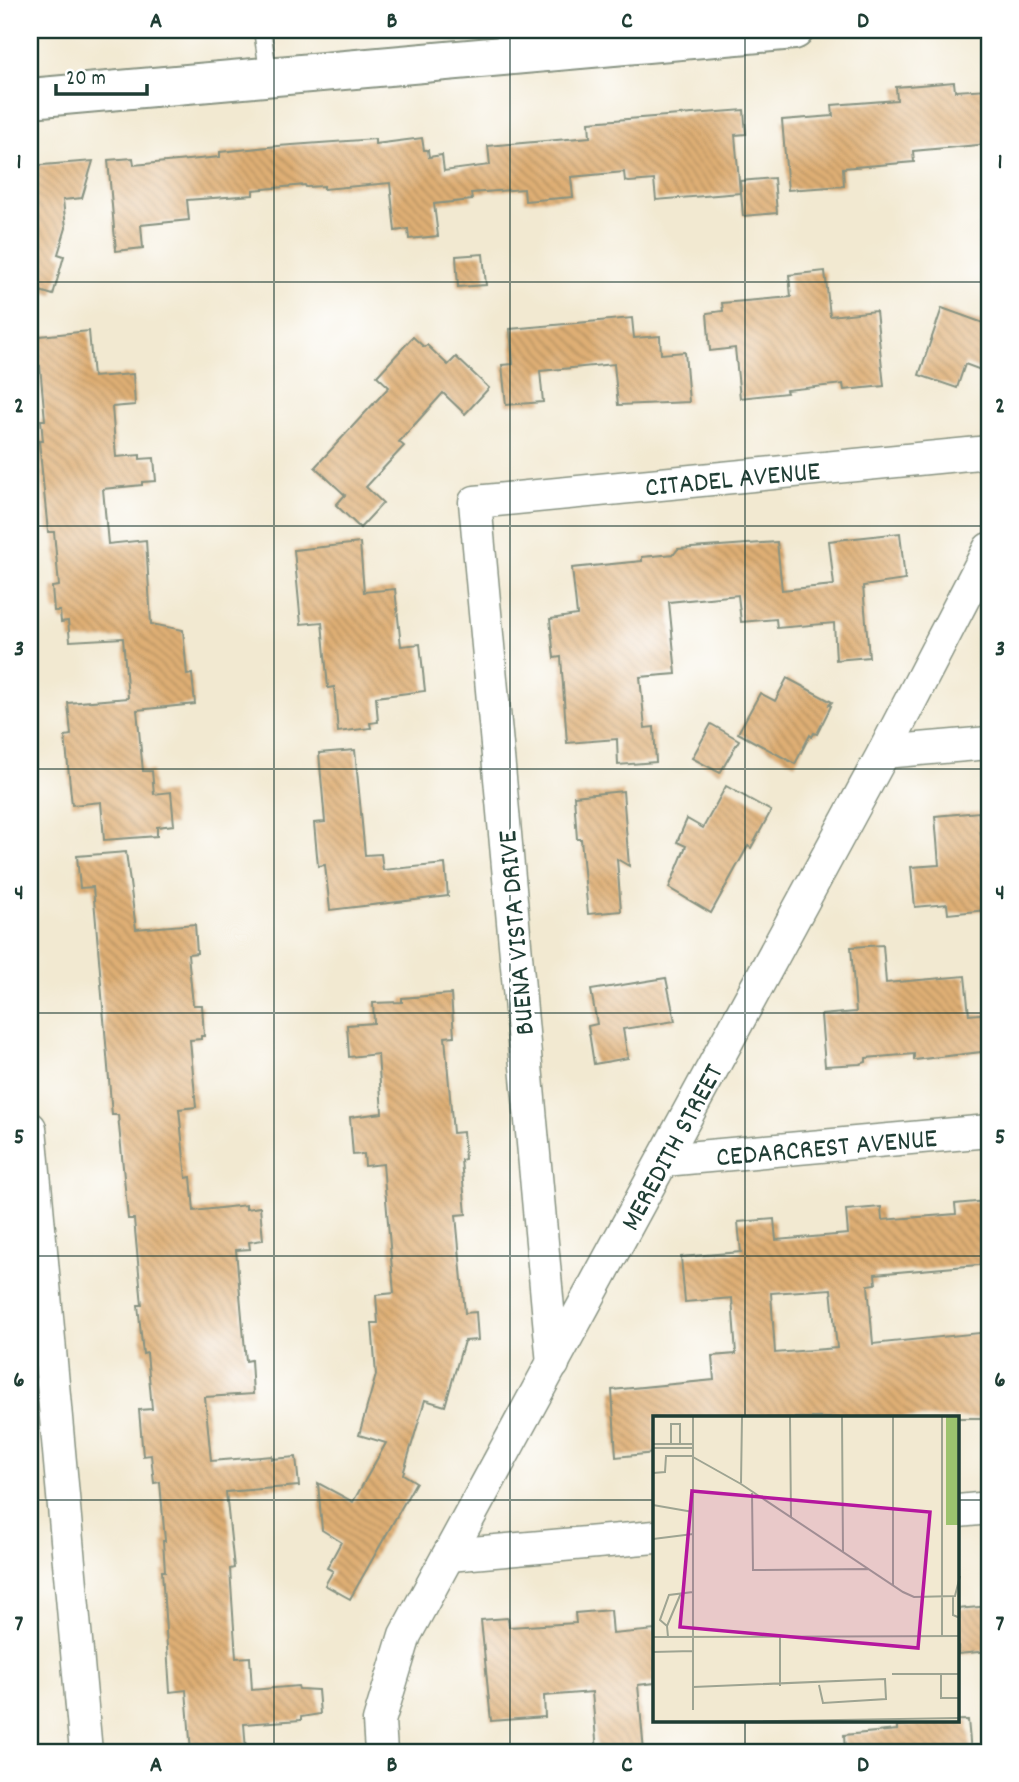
<svg xmlns="http://www.w3.org/2000/svg" width="1019" height="1782" font-family="Dekko,sans-serif">
	<defs>
		<pattern id="building-back-hatch" width="6" height="6" patternUnits="userSpaceOnUse" patternTransform="scale(1.75)"><rect width="6" height="6" fill="#dfaf75"/><path d="M-1 5l2 2M0 0l6 6M5-1l2 2" fill="none" stroke="#b49061"/></pattern>
	</defs>
	<rect width="100%" height="100%" fill="#fff"/>
	<filter id="ink" filterUnits="userSpaceOnUse"><feTurbulence type="fractalNoise" baseFrequency=".0143" numOctaves="2"/><feDisplacementMap in="SourceGraphic" scale="14" xChannelSelector="R" yChannelSelector="G"/><feConvolveMatrix kernelMatrix="1 2 1 2 8 2 1 2 1" color-interpolation-filters="sRGB"/></filter>
	<filter id="wash" filterUnits="userSpaceOnUse"><feTurbulence type="fractalNoise" baseFrequency=".00686" numOctaves="4" result="noise"/><feDisplacementMap in="SourceGraphic" scale="28" xChannelSelector="R" yChannelSelector="G"/><feGaussianBlur stdDeviation="1.57" result="paint"/><feColorMatrix in="noise" values="0 0 0 0 0 0 0 0 0 0 0 0 0 0 0 0 0 1.4 0 .05"/><feComposite in="paint" operator="in"/></filter>
	<g filter="url(#wash)">
		<rect width="100%" height="100%" fill="#f2e9d1"/>
		<g id="blocks">
			<g fill="url(#building-back-hatch)" fill-rule="evenodd">
				<path d="M954 82 955 91 989 89V144L913 151 914 162 843 168 844 186 788 190 782 120 833 116 832 105 897 100 896 87Z"/>
				<path d="M744 110 746 134 735 135 740 193 656 200 654 180 629 182 625 181 624 172 571 177 573 197 525 201 524 189 471 193 472 200 434 204 438 236 409 239 408 229 395 231 390 183 324 189V186L306 187 305 185 253 190V195L187 200 189 220 141 225 143 248 116 251 108 160 133 158 134 165 220 157V152L278 146 375 139V144L422 138 424 150H428L429 157 442 155 444 171 490 165 488 146 590 137 589 122Z"/>
				<path d="M93 161 82 198 63 200 66 228 58 254 64 256 53 295 30 288V166Z"/>
				<path d="M774 178 777 213 743 216 740 181Z"/>
				<path d="M483 254 486 285 458 287 456 256Z"/>
				<path d="M825 271 830 316 876 311 884 386 844 390 843 384 786 390 787 393 740 398 735 348 710 351 707 313 723 311 722 303 791 297 789 275Z"/>
				<path d="M942 308 989 325V373L965 364 957 388 919 375Z"/>
				<path d="M632 318 634 338 660 336 661 354 685 352 689 402 618 405 614 364 540 371 543 402 506 405 502 365 513 364 510 329Z"/>
				<path d="M89 331 93 377 133 374 135 405 112 407 116 457 140 455V459L154 458 156 481 142 482V485L103 489 108 544 146 540 151 624 183 630 187 675 192 674 195 704 137 710 143 771H152L154 794 171 792 174 825 157 827V836L104 840 101 802 72 805 65 736 71 735 68 703 128 698 123 638 70 641 68 621 61 622 60 611H54L52 587 59 586 54 532H48L39 441H43L41 420H45L40 366 33 367 30 337Z"/>
				<path d="M413 337 424 347 427 345 448 365 456 357 489 388 465 414 443 393 399 442 404 446 366 487 383 503 360 528 336 505 345 495 315 467 389 387 377 376Z"/>
				<path d="M900 533 905 580 863 586 869 657 836 660 834 623 777 628 776 619 741 622 738 595 669 602 676 674 640 677 645 728 654 727 656 762 618 765 617 739 567 743 561 657 554 658 550 619 577 615 572 568 642 561V557L674 554 678 549 777 542 782 590 834 585 829 541Z"/>
				<path d="M360 543 364 592 395 589 401 646 420 644 425 691 376 697 378 722 370 723 371 728 338 732 334 687 328 688 322 622 301 624 294 550Z"/>
				<path d="M787 678 832 702 829 705 831 706 817 734 814 733 812 737 810 735 795 764 738 733 760 693 775 701Z"/>
				<path d="M711 724 739 740 720 773 692 758Z"/>
				<path d="M355 750 365 855 381 854 383 870 445 864 448 896 330 910 325 865 318 866 314 823 325 822 319 753Z"/>
				<path d="M726 786 771 811 751 848 748 846 711 913 669 888 686 846 677 842 687 819 703 828Z"/>
				<path d="M623 791 629 866 617 859 621 911 588 914 581 839H577L574 796Z"/>
				<path d="M979 812 987 910 948 914 947 904 915 907 911 867 939 865 935 816Z"/>
				<path d="M126 852 136 929 195 924 197 953 188 954 193 1005H202L204 1036H201V1039L190 1040 196 1107 179 1109 186 1178 191 1177 194 1211 246 1205V1209L260 1207 263 1240 249 1242 250 1249 236 1250 246 1361 251 1360 253 1394 205 1397 211 1461 272 1456V1459L296 1457 299 1486 226 1492 234 1568 230 1569 236 1658 250 1657 252 1690 298 1686 299 1689 318 1690 320 1714 301 1717V1720L244 1724 246 1750H242V1752H191L186 1690 170 1692 162 1571H165L163 1541H165L160 1482 154 1483 151 1455 143 1456 139 1410 152 1409 147 1353 143 1354 138 1305H142L134 1219H128L118 1115H112L93 887 80 888 77 856Z"/>
				<path d="M883 945 886 983 965 976 969 1015 989 1013V1051L914 1060V1054L866 1058V1062L860 1064 825 1066 821 1015 856 1012 851 947Z"/>
				<path d="M666 978 675 1021 623 1029 628 1058 594 1064 588 1026 597 1024 591 990Z"/>
				<path d="M451 994 454 1036 445 1037 453 1133 463 1132 465 1159 461 1160 466 1214 456 1215 465 1313 476 1312 478 1340 464 1341 445 1406 425 1400 403 1474 416 1482 350 1599 325 1585 333 1571 327 1568 341 1542 322 1530 318 1483 353 1502 386 1443 359 1435 376 1375 372 1323H378L376 1295 394 1293 383 1164 365 1166 364 1154 353 1155 350 1117 382 1113 378 1054 349 1057 347 1025 374 1023 373 1003 402 1002V998Z"/>
				<path d="M986 1201 989 1264 875 1274 876 1284 868 1285 873 1344 989 1332V1418H655V1453L616 1457 612 1390 714 1380 712 1356 736 1354 732 1298 685 1302 681 1257 741 1252 738 1222 774 1219 776 1240 848 1234 846 1210 881 1207 882 1220 956 1214 955 1204ZM831 1289 837 1348 775 1353 771 1293Z"/>
				<path d="M989 1606V1651L958 1654V1609Z"/>
				<path d="M611 1610 613 1634 655 1630V1683L638 1685 644 1752H597L592 1692 544 1696 545 1717 491 1721 481 1620 508 1618 509 1627 576 1623 575 1613Z"/>
				<path d="M968 1720 971 1752H845L844 1735 897 1730V1726L918 1724 917 1721Z"/>
			</g>
		</g>
	</g>
	<g filter="url(#ink)">
		<use href="#blocks" fill-opacity="0" stroke="#889382" stroke-width="2"/>
		<g fill="none" stroke-linecap="round" stroke-linejoin="round">
			<g stroke="#889382" stroke-width="19">
				<path id="service" d="M262 30 269 77"/>
			</g>
			<g stroke="#889382" stroke-width="35">
				<g id="minor">
					<path d="M884 752 989 743"/>
					<path d="M30 1128 86 1752"/>
					<path id="s1" d="M664 1160 989 1131"/>
					<path id="s2" d="M553 1364 475 502 989 452"/>
					<path d="M958 1511 989 1508"/>
					<path d="M449 1555 655 1537"/>
					<path id="s3" d="M381 1752 379 1721 405 1635 884 752 989 549"/>
				</g>
			</g>
			<g stroke="#889382" stroke-width="42">
				<path id="tertiary" d="M30 98 794 30"/>
			</g>
			<use href="#service" stroke="#fff" stroke-width="16"/>
			<use href="#minor" stroke="#fff" stroke-width="32"/>
			<use href="#tertiary" stroke="#fff" stroke-width="38"/>
		</g>
	</g>
	<path fill="none" stroke="#1f3d34" stroke-width="2" stroke-opacity="0.55" d="M274 30V1752M510 30V1752M745 30V1418M30 282H989M30 526H989M30 769H989M30 1013H989M30 1256H989M30 1500H655M958 1500H989M745 1721V1752"/>
	<g text-anchor="middle" stroke-width="7" stroke-linejoin="round" paint-order="stroke">
		<g font-size="28" fill="#1f3d34" stroke="#fff">
			<text dy="10" stroke="none"><textPath href="#s2" startOffset="1124">CITADEL AVENUE</textPath></text>
			<text transform="translate(514 933) rotate(-95)" y="10">BUENA VISTA DRIVE</text>
			<text dy="10" stroke="none"><textPath href="#s1" startOffset="163">CEDARCREST AVENUE</textPath></text>
			<text dy="10" stroke="none"><textPath href="#s3" startOffset="677">MEREDITH STREET</textPath></text>
		</g>
	</g>
	<g transform="translate(653 1416)">
		<rect width="306" height="306" fill="#f2e9d1"/>
		<path d="M293 1H306V109H293Z" fill="#9cc36e"/>
		<path fill="none" stroke="#9ea492" stroke-width="2" d="M40 1V294M137 1 138 102M189 1 190 136M240 1V169M289 1V220M0 28H40M18 28V8H27V28M0 32H40M40 41 88 68 250 176 261 181 302 180 307 160M0 57 12 56 13 40H40M88 67 89 1M99 77 100 154 216 153M0 89 40 96M0 123 40 118M300 180V199L307 202M14 210 7 204 16 179 40 176M127 220V270M0 221 307 220M15 221 14 210 28 177M0 236 40 235M239 258H288M307 258H288V282H307M40 271 232 263 233 283 170 287 166 269M60 306 307 302"/>
		<path fill="#b5179e" fill-opacity="0.15" stroke="#b5179e" stroke-width="3.5" d="M39 75 277 96 265 232 27 211Z"/>
		<rect width="306" height="306" fill="none" stroke="#1f3d34" stroke-width="3.5"/>
	</g>
	<rect width="1019" height="1782" fill="none" stroke="#fff" stroke-width="77"/>
	<path d="M56 84v10h91v-10" fill="none" stroke="#1f3d34" stroke-width="3.5"/>
	<text x="66" y="84" font-size="21" fill="#1f3d34" stroke="#ffffff" stroke-width="5" paint-order="stroke">20 m</text>
	<rect x="38" y="38" width="943" height="1706" fill="none" stroke="#1f3d34" stroke-width="2.5"/>
	<g font-size="23" text-anchor="middle" font-weight="bold" fill="#1f3d34">
		<text x="156" y="27">A</text>
		<text x="392" y="27">B</text>
		<text x="627" y="27">C</text>
		<text x="863" y="27">D</text>
		<text x="19" y="168">1</text>
		<text x="1000" y="168">1</text>
		<text x="19" y="412">2</text>
		<text x="1000" y="412">2</text>
		<text x="19" y="655">3</text>
		<text x="1000" y="655">3</text>
		<text x="19" y="899">4</text>
		<text x="1000" y="899">4</text>
		<text x="19" y="1143">5</text>
		<text x="1000" y="1143">5</text>
		<text x="19" y="1386">6</text>
		<text x="1000" y="1386">6</text>
		<text x="19" y="1630">7</text>
		<text x="1000" y="1630">7</text>
		<text x="156" y="1771">A</text>
		<text x="392" y="1771">B</text>
		<text x="627" y="1771">C</text>
		<text x="863" y="1771">D</text>
	</g>
</svg>
